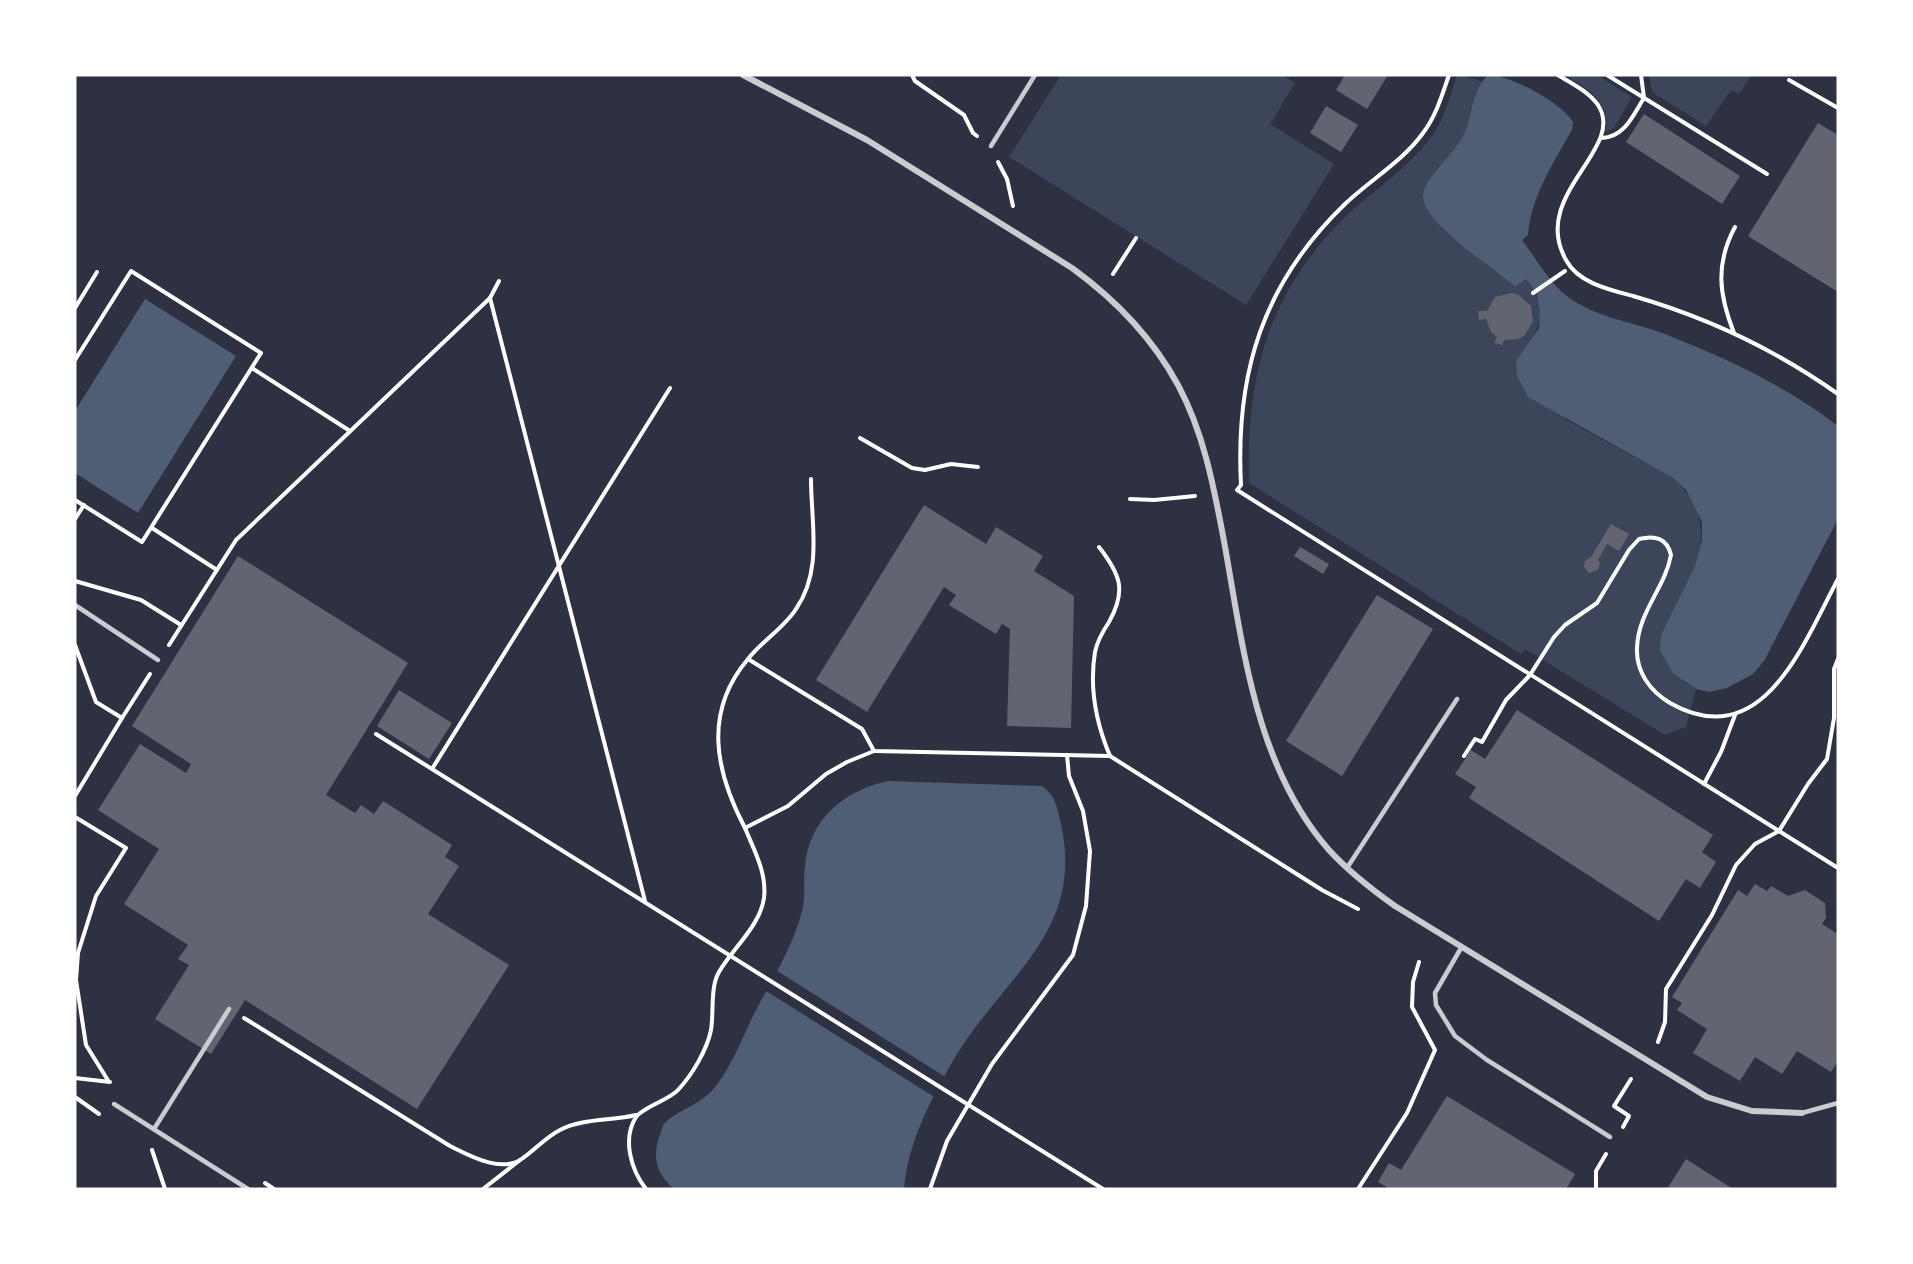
<svg xmlns="http://www.w3.org/2000/svg" width="1913" height="1264" font-family="'Times New Roman',serif">
	<rect width="100%" height="100%" fill="#2d3142"/>
	<g fill="#3c4559">
		<path d="M1061 75H1282L1295 83 1270 124 1334 164 1246 305 1009 157Z"/>
		<path d="M1457 75 1482 81 1463 138 1430 181 1427 208 1447 233 1515 287 1526 279C1553 311 1537 333 1516 362L1565 419 1673 478C1700 502 1709 535 1694 569 1689 579 1682 589 1680 599 1676 612 1683 665 1684 682L1696 689 1686 727 1665 735 1525 649 1521 654 1249 483C1246 377 1267 295 1344 218 1374 189 1413 166 1436 130 1446 113 1451 93 1457 75Z"/>
		<path d="M1565 75H1597L1632 97 1614 128 1606 132C1610 101 1588 89 1565 75Z"/>
		<path d="M1649 75H1751L1739 94 1731 90 1706 126 1652 92Z"/>
	</g>
	<g fill="#4f5d75">
		<path d="M1488 75C1510 75 1561 102 1573 122L1572 130C1553 163 1531 197 1528 235L1522 240C1535 257 1546 277 1561 291 1589 317 1631 321 1665 334 1726 358 1786 386 1838 426V519L1764 661 1753 674 1727 688 1709 692 1696 689 1674 674 1660 651 1661 635 1695 566 1702 541V522L1686 490 1673 478 1528 397 1517 376 1516 361 1539 328 1540 312 1537 294 1526 279 1515 287C1496 269 1420 222 1423 195 1425 178 1453 154 1462 138 1473 119 1471 90 1488 75Z"/>
		<path d="M145 299 236 356 138 513 75 473V411Z"/>
		<path d="M888 781 1041 786C1055 793 1058 810 1061 824 1085 933 1003 976 954 1059 931 1099 908 1142 904 1189H674C657 1174 652 1159 659 1137 661 1133 662 1127 664 1124 676 1110 700 1106 715 1087 731 1067 741 1041 752 1018 769 984 793 948 802 911 806 897 803 880 805 866 809 819 845 790 888 781Z"/>
	</g>
	<path fill="#2d3142" d="M774 969 947 1078 936 1098 763 989Z"/>
	<g fill="#626471">
		<path d="M1345 75H1388L1367 109 1336 90Z"/>
		<path d="M1326 106 1358 125 1341 152 1310 133Z"/>
		<path d="M1644 114 1740 176 1722 204 1626 142Z"/>
		<path d="M1818 123 1838 135V292L1748 236Z"/>
		<path d="M1511 293 1519 295 1531 306 1533 321 1525 335 1519 339 1504 340 1502 345 1494 343 1497 337 1491 332 1486 319 1479 320 1478 311H1487L1495 297Z"/>
		<path d="M924 505 986 544 996 527 1043 556 1034 571 1074 596 1071 728 1007 726 1010 629 1002 624 996 634 949 605 956 595 944 587 867 712 816 680Z"/>
		<path d="M1611 524 1629 534 1619 551 1607 544 1598 560 1600 563 1598 570 1589 573 1584 567 1585 561 1591 557Z"/>
		<path d="M1300 547 1329 564 1323 574 1294 556Z"/>
		<path d="M238 556 408 663 326 795 355 813 361 805 374 814 383 801 452 845 445 857 459 866 428 914 509 965 417 1109 245 1000 211 1054 155 1019 189 965 178 959 188 945 124 904 159 849 98 810 140 744 186 773 191 764 132 726Z"/>
		<path d="M1377 595 1433 629 1342 776 1286 741Z"/>
		<path d="M399 690 452 723 429 759 377 726Z"/>
		<path d="M1517 710 1713 835 1702 852 1716 862 1700 888 1686 879 1659 921 1469 798 1476 787 1455 774 1471 750 1485 759Z"/>
		<path d="M1755 884 1767 891 1771 886 1788 896 1805 890 1825 903 1826 918 1822 924 1838 934V1061L1831 1072 1797 1051 1782 1074 1755 1057 1740 1081 1693 1053 1707 1029 1677 1010 1682 1003 1672 997 1738 890 1747 896Z"/>
		<path d="M1447 1096 1575 1174 1566 1189H1390L1378 1182 1389 1163 1401 1170Z"/>
		<path d="M1686 1159 1733 1189H1667Z"/>
	</g>
	<g fill="none" stroke-linecap="round" stroke-linejoin="round">
		<g stroke="#fff" stroke-width="4">
			<path d="M912 75 915 81 964 115 973 133 977 136"/>
			<path d="M1449 75C1442 95 1436 116 1423 133 1403 161 1370 180 1345 204 1263 283 1235 373 1241 485L1237 490 1838 868"/>
			<path d="M1558 75C1572 84 1588 91 1598 105 1627 149 1529 195 1566 260 1578 283 1610 290 1633 296 1706 317 1776 350 1838 394"/>
			<path d="M1607 75 1767 174"/>
			<path d="M1789 80 1838 108"/>
			<path d="M1602 138C1625 137 1633 115 1644 98L1641 75"/>
			<path d="M998 162 1007 179 1013 206"/>
			<path d="M1113 274 1136 238"/>
			<path d="M1533 293 1565 271"/>
			<path d="M490 298 645 901"/>
			<path d="M75 308 97 272"/>
			<path d="M1734 333C1719 295 1715 264 1735 227"/>
			<path d="M75 360 131 271 261 353 142 542 75 500"/>
			<path d="M252 368 350 431"/>
			<path d="M860 438 912 468 925 470 951 464 978 467"/>
			<path d="M811 479C811 523 823 570 796 609 784 628 762 641 748 659L862 729 874 751 1110 756C1096 723 1089 689 1095 652 1097 642 1103 631 1109 622 1127 590 1120 574 1099 547"/>
			<path d="M1130 499 1154 500 1195 496"/>
			<path d="M75 519 84 505"/>
			<path d="M152 528 217 570"/>
			<path d="M75 581 141 600 181 625"/>
			<path d="M75 645 96 702 122 718 75 796"/>
			<path d="M169 645 236 540 490 298 499 281"/>
			<path d="M122 718 150 674"/>
			<path d="M376 734 1103 1189"/>
			<path d="M1110 756 1322 890 1358 909"/>
			<path d="M1464 756 1475 739 1482 742 1506 700 1530 675 1554 637 1565 625 1597 603 1629 550 1639 539C1655 535 1667 538 1671 555 1665 588 1638 612 1637 648 1636 672 1650 691 1670 703 1763 756 1804 642 1838 579"/>
			<path d="M432 769 670 388"/>
			<path d="M1704 784 1721 752 1735 715"/>
			<path d="M75 817 126 848 96 896 78 953 76 980 86 1045 109 1082"/>
			<path d="M745 828C715 771 703 712 748 659"/>
			<path d="M244 1018 450 1146C470 1156 502 1174 523 1158 536 1149 546 1137 560 1130 582 1118 612 1121 636 1115"/>
			<path d="M1658 1042 1665 1022 1666 989 1712 915 1736 865 1755 844 1779 831 1808 784 1827 759 1834 718V669L1838 659"/>
			<path d="M75 1078 110 1082"/>
			<path d="M75 1097 99 1114"/>
			<path d="M1623 1127 1629 1116 1614 1106 1631 1079"/>
			<path d="M152 1150 165 1189"/>
			<path d="M265 1183 274 1189"/>
			<path d="M483 1189 520 1160"/>
			<path d="M646 1189C631 1170 622 1139 636 1117 643 1107 669 1100 678 1090 692 1075 707 1050 711 1030 714 1013 710 987 719 972 733 948 760 926 764 898 767 873 754 850 745 828L788 806 826 774 847 762 874 751"/>
			<path d="M930 1189 947 1141 992 1064 1073 955 1086 906 1090 851 1083 811 1069 776 1067 755"/>
			<path d="M1358 1189 1407 1113 1435 1050 1412 1007 1413 982 1419 962"/>
			<path d="M1596 1189V1171L1606 1154"/>
		</g>
		<g stroke="#caccd0" stroke-width="4.5">
			<path d="M991 146 1035 75"/>
			<path d="M75 605 158 660"/>
			<path d="M1347 868 1457 699"/>
			<path d="M1461 948 1435 993 1436 1005 1455 1036 1487 1060 1610 1137"/>
			<path d="M114 1104 248 1189"/>
			<path d="M1802 1113 1838 1103"/>
			<path d="M154 1129 229 1009"/>
		</g>
		<path stroke="#caccd0" stroke-width="6" d="M743 75 867 140 1072 268C1116 300 1152 337 1178 385 1204 433 1214 488 1224 541 1243 646 1255 766 1329 850 1349 872 1371 889 1395 906L1707 1097 1752 1111 1802 1113"/>
	</g>
	<rect width="1913" height="1264" fill="none" stroke="#ffffff" stroke-width="153"/>
</svg>
